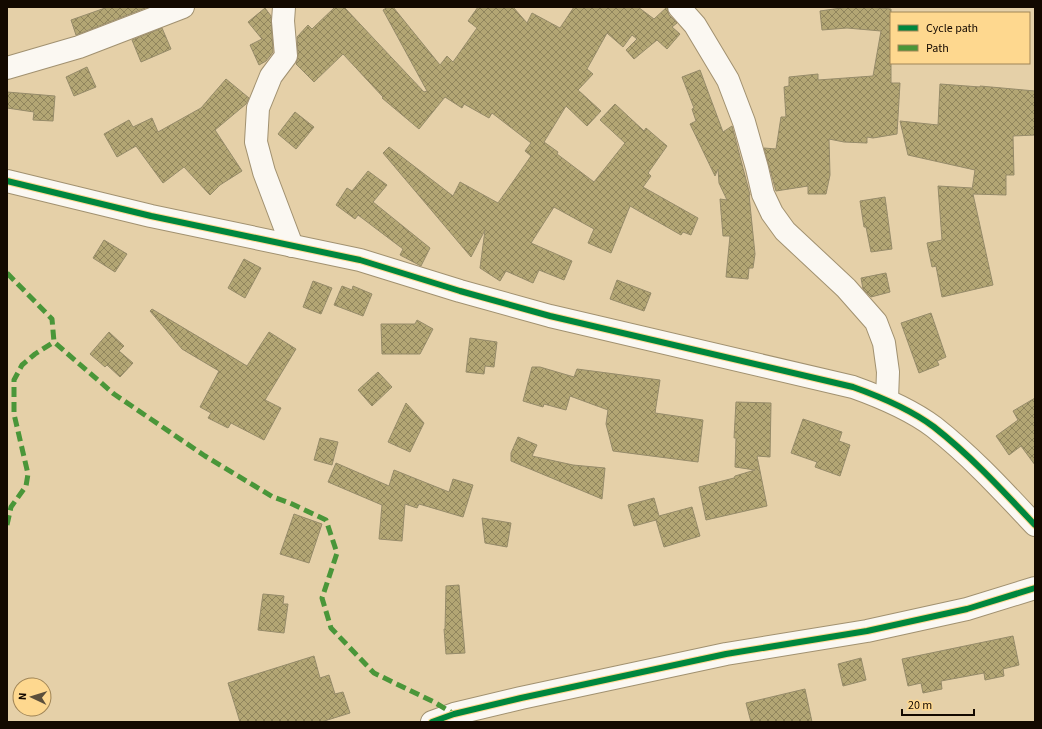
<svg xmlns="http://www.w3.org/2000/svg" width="1042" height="729" font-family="'Source Sans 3',sans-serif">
	<defs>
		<pattern id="building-cross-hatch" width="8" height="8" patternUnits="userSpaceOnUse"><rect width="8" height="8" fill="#b3a674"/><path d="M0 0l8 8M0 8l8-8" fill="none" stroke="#90855d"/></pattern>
	</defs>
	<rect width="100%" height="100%" fill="#e5d0a8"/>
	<g fill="url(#building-cross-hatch)" stroke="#968b69">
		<path d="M108 7H148L76 35 71 20Z"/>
		<path d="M335 7H344L424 92 427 91 383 10 388 7H393L440 65 447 56 453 62 477 28 468 21 478 7H513L527 23 532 13 560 28 574 7H638L654 19 667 7 669 15 677 23 672 27 680 34 667 49 657 40 634 59 626 50 637 39 632 35 623 47 607 33 587 69 593 74 578 90 601 111 587 126 566 106 544 142 558 152 557 154 594 182 625 143 600 120 615 104 644 131 646 128 667 146 648 173 651 176 643 187 698 218 691 235 683 232 681 235 630 206 611 253 588 243 594 229 554 207 531 243 572 261 564 280 539 270 533 283 506 271 500 281 480 268 485 230 471 257 383 153 389 147 453 196 460 182 498 203 531 156 525 151 531 143 492 113 489 118 464 104 462 108 445 97 419 129 382 98 383 97 343 54 314 82 296 64 298 55 297 37 308 25 312 29Z"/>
		<path d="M848 7H870L891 9V83H900L897 134 873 138 867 137V143L844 142 829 139 830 175 826 194H808V186L776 191 764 148 776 149 781 117H786L784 87 789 86V77L818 74V80L873 76 881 31 847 28 822 30 820 11Z"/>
		<path d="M265 8 271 16 273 52 266 61 259 65 250 45 262 39 248 22Z"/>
		<path d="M162 28 171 49 141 62 132 40Z"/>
		<path d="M87 67 96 87 74 96 66 77Z"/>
		<path d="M700 70 723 132 732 126 750 195H749L755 254 753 268H749L748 279 726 277 730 236H723L720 199 727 200 719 183 718 169 715 176 690 124 696 121 692 109 694 108 682 77Z"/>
		<path d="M226 79 249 98 246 104 215 130 242 171 220 185 210 195 184 167 163 183 136 146 117 157 104 134 129 120 133 127 152 118 158 132 201 108Z"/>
		<path d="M940 84 980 87V86L1035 91V135L1013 136 1014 175H1006V195L973 194 993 285 942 297 936 266 932 267 927 243 942 240 938 186 972 188V190L975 170 908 155 900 121 938 125Z"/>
		<path d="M7 92 55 96 53 121 33 120 34 112 7 108Z"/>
		<path d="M295 112 314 127 296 149 278 134Z"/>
		<path d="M368 171 387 185 373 202 430 248 421 266 400 255 403 249 358 215 355 219 336 205 347 188 352 191Z"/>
		<path d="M885 197 892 249 871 252 866 227H864L860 201Z"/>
		<path d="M104 240 127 254 115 272 93 258Z"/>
		<path d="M244 259 261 268 245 298 228 288Z"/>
		<path d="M886 273 890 292 871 297 863 289 861 278Z"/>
		<path d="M617 280 651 293 644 311 610 299Z"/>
		<path d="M313 281 332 288 321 314 303 307Z"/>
		<path d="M342 286 352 290 353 286 372 294 363 316 334 305Z"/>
		<path d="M152 309 247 366 269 332 296 349 265 400 281 408 264 440 231 423 228 428 208 418 211 413 200 407 219 371 182 349 150 311Z"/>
		<path d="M931 313 946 357 937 361 939 365 919 373 901 323Z"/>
		<path d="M417 320 433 329 420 354H382L381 324H415Z"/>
		<path d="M109 332 124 346 119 351 133 363 120 377 107 365 105 367 90 354Z"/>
		<path d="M470 338 497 342 494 367 485 366 484 374 466 372Z"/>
		<path d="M532 367H540L574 377 577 369 660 380 655 413 703 420 698 462 613 451 606 424 608 410 570 396 566 410 544 404 543 407 523 401Z"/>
		<path d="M378 372 392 387 372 406 358 390Z"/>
		<path d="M1035 398V465L1021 446 1009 455 996 436 1018 420 1013 411Z"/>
		<path d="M736 402 771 403 770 457 757 456 767 506 706 520 699 487 734 478 735 476 755 470 735 467 736 438H734Z"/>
		<path d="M406 403 424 423 410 452 388 442Z"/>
		<path d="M803 419 842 432 839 441 850 445 840 476 815 467 817 462 791 453Z"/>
		<path d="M518 437 537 445 532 456 573 465 605 468 602 499 511 461V453Z"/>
		<path d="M320 438 338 442 332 465 314 460Z"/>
		<path d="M336 463 389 486 394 470 449 492 453 479 473 485 463 517 419 504 417 508 405 504 402 541 379 539 382 505 328 482Z"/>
		<path d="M654 498 659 516 692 507 700 536 664 547 656 520 634 526 628 505Z"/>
		<path d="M294 514 322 524 309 563 280 554Z"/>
		<path d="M482 518 511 523 507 547 485 543Z"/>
		<path d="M459 585 465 653 446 654 444 629H445L446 586Z"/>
		<path d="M263 594 284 596 283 604H288L284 633 258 630Z"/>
		<path d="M1013 636 1019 665 1003 669 1004 676 985 680 984 673 941 681 942 689 923 693 921 683 908 686 902 659Z"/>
		<path d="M314 656 320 678 329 675 335 694 343 692 350 713 321 722H240L228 683Z"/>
		<path d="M861 658 866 680 843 686 838 664Z"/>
		<path d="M805 689 812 722H751L746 703Z"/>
	</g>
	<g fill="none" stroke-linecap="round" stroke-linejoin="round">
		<g stroke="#a19170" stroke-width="24">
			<g id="minor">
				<path d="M284 7 283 21 286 56 271 76 258 108 256 142 264 172 292 246"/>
				<path d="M679 7 695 25 728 80 744 122 757 168 763 194 772 213 785 231 846 288 876 322 884 343 888 372 887 399"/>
				<path d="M7 68 79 47 183 7"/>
				<path d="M7 181 151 216 360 260 460 291 550 316 853 387C881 397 910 409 934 427 971 456 1003 491 1035 525"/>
				<path d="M432 722 454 714 521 698 726 654 867 631 967 609 1035 588"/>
			</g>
		</g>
		<use href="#minor" stroke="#fbf8f2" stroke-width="22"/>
		<g stroke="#4a9639" stroke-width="5" stroke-dasharray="10 5" stroke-linecap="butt">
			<path d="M7 273 52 319 54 342 114 394 205 456 273 497 290 503 326 520 337 553 322 598 331 628 374 673 434 702 454 714"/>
			<path d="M7 525 11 507 26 486 28 474 14 414V380L22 365 35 354 54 342"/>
		</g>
		<g stroke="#fed88f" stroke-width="8">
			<g id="cycleway">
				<path d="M7 181 151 216 360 260 460 291 550 316 853 387C881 397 910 409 934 427 971 456 1003 491 1035 525"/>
				<path d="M432 722 454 714 521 698 726 654 867 631 967 609 1035 588"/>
			</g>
		</g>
		<use href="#cycleway" stroke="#00873e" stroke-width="6"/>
	</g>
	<rect width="1042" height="729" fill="none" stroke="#130900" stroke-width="16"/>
	<rect x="890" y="12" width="140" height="52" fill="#fed88f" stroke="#a08556"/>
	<rect x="898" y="25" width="20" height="6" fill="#00873e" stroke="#a08556"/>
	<text x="926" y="32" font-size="12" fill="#130900">Cycle path</text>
	<rect x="898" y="45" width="20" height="6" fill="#4a9639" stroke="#a08556"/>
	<text x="926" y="52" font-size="12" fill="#130900">Path</text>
	<g transform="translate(32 697) rotate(274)"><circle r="19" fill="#fed88f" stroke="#a08556"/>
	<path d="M0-3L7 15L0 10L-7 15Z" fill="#5c4f3b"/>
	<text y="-6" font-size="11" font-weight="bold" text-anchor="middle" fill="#130900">N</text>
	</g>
	<path d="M902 709v6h72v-6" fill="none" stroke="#130900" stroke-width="2"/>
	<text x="908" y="709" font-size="12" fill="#130900" stroke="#fed88f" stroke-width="3" paint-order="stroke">20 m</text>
</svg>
